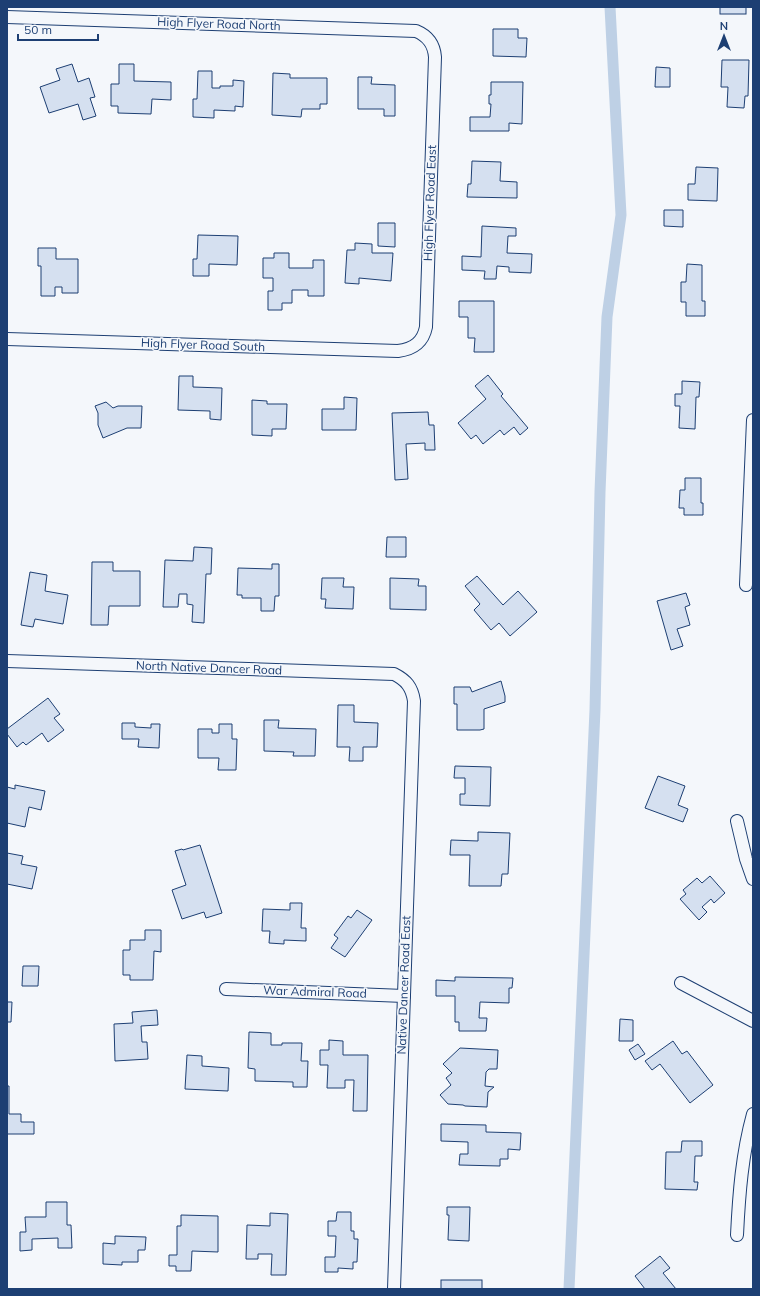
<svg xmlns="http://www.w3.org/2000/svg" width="760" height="1296" font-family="Mulish,sans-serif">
	<rect width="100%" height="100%" fill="#f4f7fb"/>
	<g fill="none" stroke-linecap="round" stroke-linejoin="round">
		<path stroke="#bed0e5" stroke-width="11" d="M569 1289 595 710 600 492 607 317 621 215 610 7"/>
	</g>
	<g fill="#d5e0f0" stroke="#1d3f73">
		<rect x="720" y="7" width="26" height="7"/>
		<path d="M493 29H518V38H527L526 57 493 56Z"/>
		<path d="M722 60H749L748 96H745L744 108 727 107 728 87H721Z"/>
		<path d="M72 64 78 82 89 78 95 97 90 98 96 116 83 120 78 104 49 113 40 87 60 80 56 69Z"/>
		<path d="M119 64H134V81L171 82V100L152 99 151 114 118 113V106H111V84H119Z"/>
		<path d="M656 67 670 68V87H655Z"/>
		<path d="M198 71H212V88H220V86H233V80L244 81 243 107 235 106V111L214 110V118L193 117V99H197Z"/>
		<path d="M273 73 290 74V78H327V104H320V109H302L301 117 272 115Z"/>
		<path d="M358 77H372L371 84 395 85V116H384V109H358Z"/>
		<path d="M491 82H523L522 124 509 123V131H470V117H490L491 104H489V95H491Z"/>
		<path d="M472 161 501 162 500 181 517 182V198L467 197 468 184H471Z"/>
		<path d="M696 167 718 168 717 201 688 200V184H695Z"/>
		<path d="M664 210H683V227L664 226Z"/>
		<path d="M378 223H395V247L378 246Z"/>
		<path d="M482 226 516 228V236H508L507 253 532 254 531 273 509 272V267L497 266 496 279H484L485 271 462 270V256L481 257Z"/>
		<path d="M198 235 238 236 237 265 209 264V276H193V259H197Z"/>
		<path d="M355 243 372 244V253H393L391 281 359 278V284L345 283 347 250H355Z"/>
		<path d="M38 248H56V259H78V293H62V287H55V296H41V266H38Z"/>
		<path d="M274 253H289V268H313V260H324V296H308V290H292V303H282V310H268V291H273V278H263V258H274Z"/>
		<path d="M687 264 702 265V301H705V316H686V302H681V282H686Z"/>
		<path d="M459 301H494V352H474L475 338H468V317H459Z"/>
		<path d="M488 375 503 394 501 396 528 428 520 435 514 427 504 435 500 430 483 444 476 435 471 439 458 423 486 399 475 386Z"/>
		<path d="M179 376H193V387L222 388 221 420 210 419V411L178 410Z"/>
		<path d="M682 381 700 382 699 397H696L695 429 679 428 680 406H675V394H682Z"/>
		<path d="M344 397 357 398 356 430H322V409H344Z"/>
		<path d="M252 400 267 401V404H287L286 429H272V436L252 435Z"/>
		<path d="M106 402 113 408 118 406H142L141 428H127L103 438 98 425V413L95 406Z"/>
		<path d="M428 412 429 425H434L435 450H425V443L406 444 408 479 395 480 392 413Z"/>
		<path d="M685 478H701V503H703V515H684V508H679L680 490H685Z"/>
		<path d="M387 537H406V557H386Z"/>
		<path d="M194 547 212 548 211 574H206L204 623 192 622 193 605 187 604V594H179L178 607H163L165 560 193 561Z"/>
		<path d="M92 562H113V571H140V606H109L108 625H91Z"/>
		<path d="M272 564H279V596H275L274 611H261V598H242V595H237L238 568 272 569Z"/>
		<path d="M30 572 47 575 45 591 68 595 63 624 35 619 33 627 21 625Z"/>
		<path d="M477 576 503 605 518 591 537 612 510 636 499 623 491 630 474 610 480 604 465 586Z"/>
		<path d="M322 578H344L343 587H354L353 609 325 608 326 599H321Z"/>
		<path d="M390 578 419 579 418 586H426V610L390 609Z"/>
		<path d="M686 593 690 605 685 607 690 625 677 629 683 646 671 650 657 601Z"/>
		<path d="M501 681 505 696V702L484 709V729L480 730H457V704H454V687H470L472 692Z"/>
		<path d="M48 698 60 714 54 718 64 730 48 742 42 733 26 745 23 742 17 747 7 734V729Z"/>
		<path d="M338 705H354V722L378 723 377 747H363V761H349L350 747H337Z"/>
		<path d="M264 720H279L278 728 316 729 315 756H293L294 752 264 751Z"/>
		<path d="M122 723H135V727L151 728V724H160L159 748 138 747 139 739H122Z"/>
		<path d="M219 724H232V739H237L236 770H218L219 758H198V729H212V733H219Z"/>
		<path d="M455 766 491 767 490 806 460 805V794H465V778H454Z"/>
		<path d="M658 776 685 786 678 805 688 809 683 822 645 808Z"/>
		<path d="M15 785 45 791 41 810 29 807 25 827 7 823V787L15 789Z"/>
		<path d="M478 832 510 833 508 874H502L501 886H469L470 855H450L451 840 478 841Z"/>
		<path d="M200 845 222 913 206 918 204 912 182 919 172 890 186 885 175 851 182 849 183 850Z"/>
		<path d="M7 853 23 856 21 864 37 867 32 889 7 884Z"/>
		<path d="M710 876 725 893 714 903 711 899 702 907 707 912 699 920 680 899 686 894 683 890 697 878 702 883Z"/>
		<path d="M290 903H302L301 928H306V941L284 940V944L269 943 270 931H262L263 909 290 910Z"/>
		<path d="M357 910 372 920 345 957 331 948 338 938 334 935 348 916 351 918Z"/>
		<path d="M145 930H161V952L154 951 153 980H130V975H123V950H130V940H145Z"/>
		<path d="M23 966H39L38 986H22Z"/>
		<path d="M455 977 513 978 512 988H509V1003L480 1002 479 1018H487L486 1031H459V1022H455V996H436V980L455 981Z"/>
		<path d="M7 1002H12L11 1022H7Z"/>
		<path d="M157 1010 158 1025 141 1026 142 1042H147L148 1059 115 1061 114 1024 133 1023 132 1012Z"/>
		<path d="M620 1019 633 1020V1041H619Z"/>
		<path d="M249 1032 271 1033V1045H282V1043H302L301 1061H308L307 1087H293V1082L255 1081V1069L248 1068Z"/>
		<path d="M329 1040 343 1041V1055H368L367 1111H353L354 1080H345V1088H327L328 1065H320V1050H329Z"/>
		<path d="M673 1041 682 1054 687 1051 713 1085 690 1103 660 1064 652 1070 645 1061Z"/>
		<path d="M638 1044 645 1054 635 1060 629 1050Z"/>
		<path d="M460 1048 498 1050 497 1069H489L486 1072 485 1086 494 1087 488 1092 487 1107 465 1106 463 1105 448 1104 440 1095 451 1085 446 1078 452 1073 443 1064Z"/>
		<path d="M187 1055 202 1056V1066L229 1068 228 1091 185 1089Z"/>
		<path d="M7 1086H9V1114H21V1122H34V1134H7Z"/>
		<path d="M441 1124 486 1125V1132L521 1133 520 1150 508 1149V1159H500V1166L459 1165 460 1154H468V1142L441 1141Z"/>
		<path d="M682 1141H702V1156H695L694 1182H698L697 1190 665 1189 666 1152H681Z"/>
		<path d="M46 1202H67V1225H71L72 1248H58V1238L32 1239V1250L20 1251V1232H26L25 1217H46Z"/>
		<path d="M447 1207H470L469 1241 448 1240 449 1215H447Z"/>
		<path d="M337 1212H351V1231H354V1239H358L357 1262H353V1269L338 1268V1272H325V1257H335L336 1236H328V1221H336Z"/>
		<path d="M270 1213 288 1214 286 1275H271L272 1254H258V1259H246L247 1225 270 1226Z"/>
		<path d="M181 1215 218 1216V1252L192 1251 191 1271H176V1266H169V1255H177V1226H181Z"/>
		<path d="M115 1236 146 1237 145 1250H138V1262H122V1265L103 1264V1243L115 1244Z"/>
		<path d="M660 1256 670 1268 663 1273 676 1289H645L635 1276Z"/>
		<rect x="441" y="1280" width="41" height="9"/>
	</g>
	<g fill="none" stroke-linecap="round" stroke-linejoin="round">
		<g stroke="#1d3f73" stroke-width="14">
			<g id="minor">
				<path d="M7 17 416 31C428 36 434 44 435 57L426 327C423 342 414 349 398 351L7 339"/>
				<path d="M746 585 753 420"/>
				<path d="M7 661 394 674C406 680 412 687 414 701L394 1289"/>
				<path d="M737 821 746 859 753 879"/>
				<path d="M681 983 753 1021"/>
				<path d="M226 989 404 996"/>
				<path d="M737 1235C739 1194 742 1154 753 1114"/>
			</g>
		</g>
		<use href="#minor" stroke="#f4f7fb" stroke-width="12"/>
	</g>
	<g text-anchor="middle" stroke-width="3" stroke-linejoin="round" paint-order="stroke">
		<g font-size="12" fill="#1d3f73" stroke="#f4f7fb">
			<text transform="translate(219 24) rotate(2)" y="4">High Flyer Road North</text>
			<text transform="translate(430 203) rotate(-88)" y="4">High Flyer Road East</text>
			<text transform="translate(203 345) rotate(2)" y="4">High Flyer Road South</text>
			<text transform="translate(209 668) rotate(2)" y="4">North Native Dancer Road</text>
			<text transform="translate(404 985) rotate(-88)" y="4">Native Dancer Road East</text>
			<text transform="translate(315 992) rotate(2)" y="4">War Admiral Road</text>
		</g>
	</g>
	<rect width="760" height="1296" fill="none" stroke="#1d3f73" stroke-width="16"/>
	<g transform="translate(724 36)" stroke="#f4f7fb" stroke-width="3" paint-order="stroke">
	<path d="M0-3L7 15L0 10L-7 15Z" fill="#1d3f73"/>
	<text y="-6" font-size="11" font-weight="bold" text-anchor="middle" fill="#1d3f73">N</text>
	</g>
	<path d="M18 34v6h80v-6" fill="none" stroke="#1d3f73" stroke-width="2"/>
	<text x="24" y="34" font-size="12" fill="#1d3f73" stroke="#f4f7fb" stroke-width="3" paint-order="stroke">50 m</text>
</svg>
